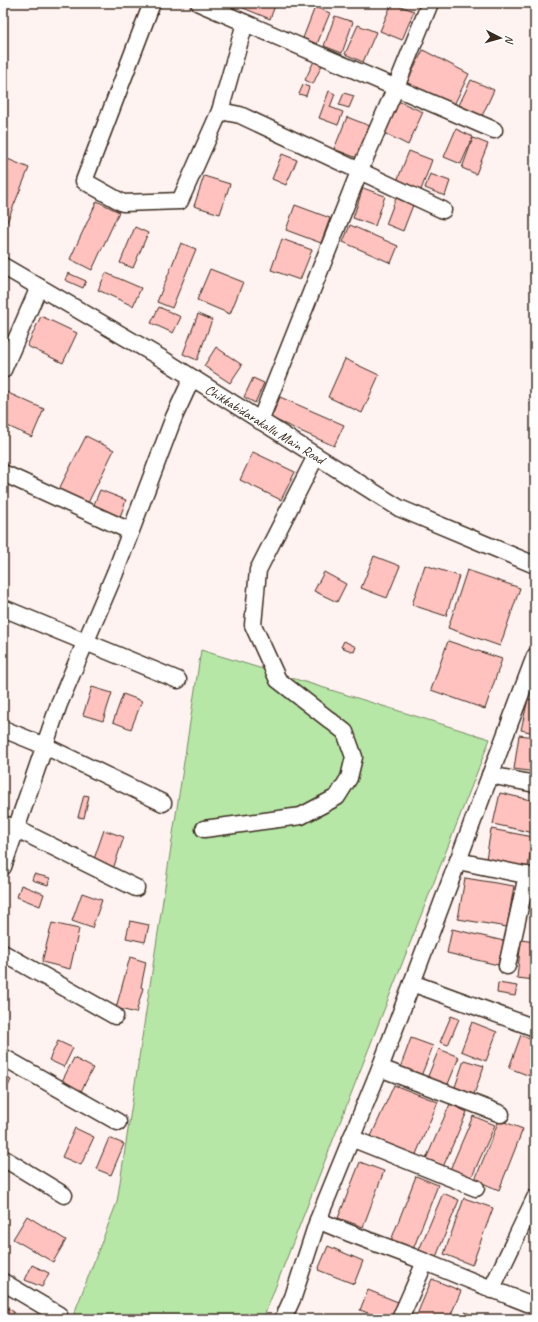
<svg xmlns="http://www.w3.org/2000/svg" width="538" height="1322" font-family="Caveat,sans-serif">
	<rect width="100%" height="100%" fill="#fff3f2"/>
	<filter id="ink" filterUnits="userSpaceOnUse"><feTurbulence type="fractalNoise" baseFrequency=".025" numOctaves="2"/><feDisplacementMap in="SourceGraphic" scale="8" xChannelSelector="R" yChannelSelector="G"/><feConvolveMatrix kernelMatrix="1 2 1 2 8 2 1 2 1" color-interpolation-filters="sRGB"/></filter>
	<g filter="url(#ink)">
		<path fill="#b6e7a7" stroke="#788862" d="M201 650 490 739 263 1319H72L117 1202Z"/>
		<g fill="#ffc2be" stroke="#3b2a1e">
			<path d="M231 3H276L270 19Z"/>
			<path d="M392 3 414 11 402 40 380 31Z"/>
			<path d="M315 7 330 13 317 44 303 38Z"/>
			<path d="M335 16 353 22 342 53 324 46Z"/>
			<path d="M358 25 376 32 363 62 345 54Z"/>
			<path d="M423 50 469 74 453 107 406 84Z"/>
			<path d="M314 61 322 65 313 84 305 80Z"/>
			<path d="M471 80 494 90 482 116 459 105Z"/>
			<path d="M303 85 309 87 306 96 299 94Z"/>
			<path d="M329 91 335 94 330 107 343 112 338 125 319 118Z"/>
			<path d="M344 93 354 96 349 108 339 105Z"/>
			<path d="M398 101 423 112 408 145 384 133Z"/>
			<path d="M347 117 370 126 357 158 334 149Z"/>
			<path d="M456 129 473 137 461 164 444 157Z"/>
			<path d="M473 138 488 144 476 174 462 168Z"/>
			<path d="M409 151 432 160 421 190 397 181Z"/>
			<path d="M282 154 297 160 286 185 272 179Z"/>
			<path d="M3 157 29 168 3 232Z"/>
			<path d="M430 174 450 181 445 196 425 188Z"/>
			<path d="M204 176 230 184 220 214 194 206Z"/>
			<path d="M363 188 385 196 375 226 353 218Z"/>
			<path d="M396 198 413 205 403 231 386 224Z"/>
			<path d="M97 201 119 212 92 270 70 259Z"/>
			<path d="M295 205 330 218 321 243 286 230Z"/>
			<path d="M350 225 398 246 391 263 343 242Z"/>
			<path d="M135 227 148 233 133 268 120 263Z"/>
			<path d="M282 239 312 250 300 280 271 270Z"/>
			<path d="M181 243 196 249 172 308 157 302Z"/>
			<path d="M210 269 243 282 230 314 197 300Z"/>
			<path d="M68 273 86 281 83 288 65 280Z"/>
			<path d="M106 273 141 288 133 306 98 290Z"/>
			<path d="M159 307 181 317 173 333 151 323Z"/>
			<path d="M198 314 212 320 197 360 183 354Z"/>
			<path d="M41 316 77 333 63 363 27 346Z"/>
			<path d="M216 347 242 365 230 383 204 366Z"/>
			<path d="M345 359 379 375 362 413 328 397Z"/>
			<path d="M253 378 264 383 255 403 244 397Z"/>
			<path d="M6 392 44 409 32 437 3 424V398Z"/>
			<path d="M280 397 344 425 334 446 271 418Z"/>
			<path d="M86 436 114 450 86 507 57 493Z"/>
			<path d="M253 452 295 472 281 500 240 480Z"/>
			<path d="M100 490 126 500 119 520 92 509Z"/>
			<path d="M374 556 400 566 387 598 361 588Z"/>
			<path d="M425 565 459 576 446 616 412 605Z"/>
			<path d="M467 570 520 588 500 646 448 628Z"/>
			<path d="M324 572 346 584 337 602 314 591Z"/>
			<path d="M344 641 356 647 354 652 341 647Z"/>
			<path d="M448 641 502 659 485 709 431 690Z"/>
			<path d="M92 687 112 693 103 721 83 715Z"/>
			<path d="M123 694 142 701 131 729 113 722Z"/>
			<path d="M528 699 535 700V733L521 730Z"/>
			<path d="M519 735 535 737V772L514 769Z"/>
			<path d="M500 793 535 801 534 833 493 824Z"/>
			<path d="M84 795 89 796 84 818 78 817Z"/>
			<path d="M491 829 533 837 528 867 486 859Z"/>
			<path d="M104 830 124 837 113 869 93 862Z"/>
			<path d="M34 874 50 878 48 885 32 880Z"/>
			<path d="M465 878 514 886 507 927 458 919Z"/>
			<path d="M21 885 44 894 40 906 17 897Z"/>
			<path d="M82 893 102 900 92 928 72 921Z"/>
			<path d="M130 921 149 925 145 942 126 938Z"/>
			<path d="M52 923 79 929 70 969 42 962Z"/>
			<path d="M452 929 504 941 498 965 447 953Z"/>
			<path d="M521 940 535 942V980L517 978Z"/>
			<path d="M130 957 146 962 141 987 143 988 136 1013 116 1008Z"/>
			<path d="M498 983 517 986 515 996 497 993Z"/>
			<path d="M451 1016 459 1019 448 1045 440 1042Z"/>
			<path d="M472 1022 497 1032 486 1061 461 1051Z"/>
			<path d="M521 1035 535 1040V1062L530 1076 509 1068Z"/>
			<path d="M411 1038 433 1046 421 1076 400 1068Z"/>
			<path d="M58 1041 73 1048 64 1067 49 1060Z"/>
			<path d="M439 1049 459 1057 446 1089 426 1081Z"/>
			<path d="M74 1058 93 1068 79 1095 60 1085Z"/>
			<path d="M464 1060 484 1066 473 1097 454 1090Z"/>
			<path d="M3 1076 11 1080 3 1096Z"/>
			<path d="M394 1085 438 1102 414 1159 369 1141Z"/>
			<path d="M450 1104 467 1112 443 1167 426 1159Z"/>
			<path d="M473 1116 495 1125 470 1181 449 1172Z"/>
			<path d="M499 1120 523 1129 499 1190 475 1180Z"/>
			<path d="M75 1128 94 1137 81 1165 62 1157Z"/>
			<path d="M109 1138 124 1144 111 1175 96 1169Z"/>
			<path d="M360 1162 384 1171 363 1227 338 1218Z"/>
			<path d="M416 1176 438 1185 412 1252 390 1243Z"/>
			<path d="M443 1193 459 1200 436 1257 419 1250Z"/>
			<path d="M464 1198 493 1208 472 1265 444 1254Z"/>
			<path d="M27 1216 66 1240 53 1262 13 1239Z"/>
			<path d="M328 1246 363 1261 354 1284 318 1270Z"/>
			<path d="M32 1265 49 1273 42 1287 25 1280Z"/>
			<path d="M432 1279 461 1291 449 1319H415Z"/>
			<path d="M368 1290 398 1302 391 1319H384L360 1310Z"/>
			<path d="M3 1305 14 1312 10 1319H3Z"/>
			<path d="M465 1312 483 1319H462Z"/>
		</g>
		<g fill="none" stroke-linecap="round" stroke-linejoin="round">
			<g stroke="#3b2a1e" stroke-width="19">
				<g id="minor">
					<path d="M152 3 84 181 123 203 180 201 220 111 245 23"/>
					<path d="M199 3 494 130"/>
					<path d="M220 111 240 115 443 210"/>
					<path d="M3 266 161 358 399 508 535 565"/>
					<path d="M3 370 39 287"/>
					<path d="M260 421 359 172 396 87 430 3"/>
					<path d="M3 473 130 531"/>
					<path d="M3 608 178 680"/>
					<path d="M3 729 45 746 163 803"/>
					<path d="M490 775 535 784"/>
					<path d="M3 824 17 829 136 888"/>
					<path d="M204 829 301 816 337 797 349 778 354 757 345 732 278 680 253 625 258 570 316 456"/>
					<path d="M458 861 535 877"/>
					<path d="M3 867 59 704 115 573 174 417 192 378"/>
					<path d="M3 953 115 1016"/>
					<path d="M507 966 527 875"/>
					<path d="M412 983 535 1028"/>
					<path d="M3 1057 118 1122"/>
					<path d="M380 1068 501 1114"/>
					<path d="M351 1138 476 1188"/>
					<path d="M3 1158 64 1195"/>
					<path d="M318 1220C351 1235 385 1246 418 1259 457 1275 496 1291 535 1306"/>
					<path d="M3 1282 59 1315"/>
					<path d="M491 1290 535 1198"/>
					<path d="M283 1319 293 1297 318 1220 380 1068 535 656"/>
					<path d="M400 1319 425 1262"/>
				</g>
			</g>
			<use href="#minor" stroke="#fff" stroke-width="16"/>
		</g>
	</g>
	<g text-anchor="middle" stroke-width="3" stroke-linejoin="round" paint-order="stroke">
		<g font-size="14" fill="#3b2a1e" stroke="#fff">
			<text transform="translate(265 424) rotate(32)" y="5">Chikkabidarakallu Main Road</text>
		</g>
	</g>
	<rect width="538" height="1322" fill="none" stroke="#fff" stroke-width="16"/>
	<rect x="8" y="8" width="522" height="1306" fill="none" stroke="#3b2a1e" stroke-width="1.5" filter="url(#ink)"/>
	<g transform="translate(500 38) rotate(96)" stroke="#ffffff" stroke-width="3" paint-order="stroke">
	<path d="M0-3L7 15L0 10L-7 15Z" fill="#3b2a1e"/>
	<text y="-6" font-size="11" font-weight="bold" text-anchor="middle" fill="#3b2a1e">N</text>
	</g>
</svg>
